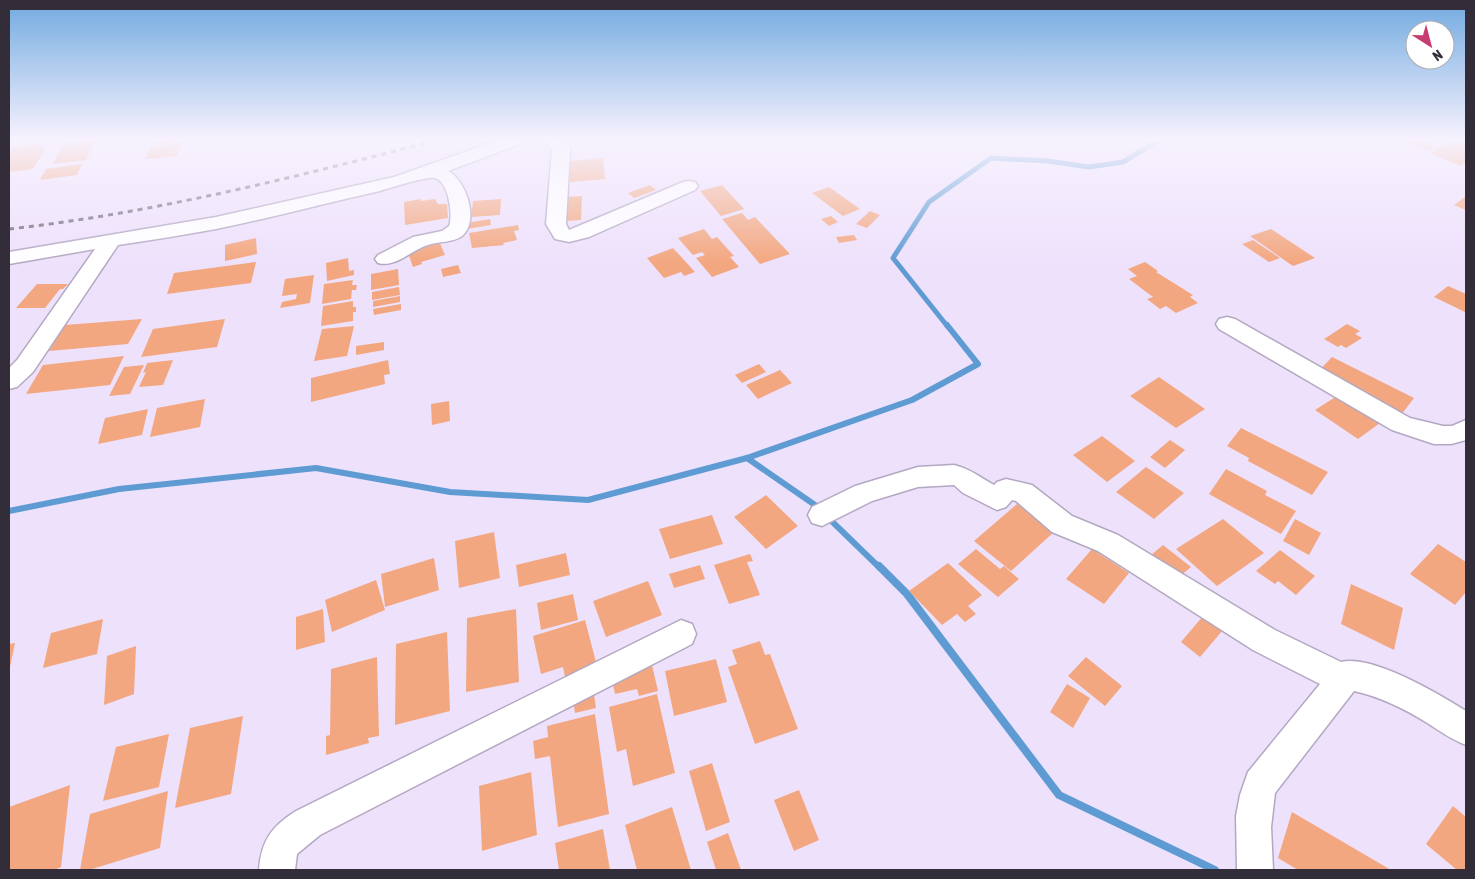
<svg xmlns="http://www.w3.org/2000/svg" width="1475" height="879" font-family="'Asap Condensed',sans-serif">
	<rect width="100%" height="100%" fill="#eee1fc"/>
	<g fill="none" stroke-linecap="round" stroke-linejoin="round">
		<path stroke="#5f9bd3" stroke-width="5" d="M948 327 893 258 929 202 991 158 1048 161 1089 167 1123 162 1159 140"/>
		<g stroke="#5f9bd3" stroke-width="6">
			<path d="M747 458 815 505 880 568"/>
			<path d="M9 511 119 489 316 468 450 492 588 500 747 458 912 400 978 364 947 325"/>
		</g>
		<path stroke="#5f9bd3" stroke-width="8" d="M879 566 907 594 1059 795 1215 870"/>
	</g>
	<g fill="#f3a780">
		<path d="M95 140 86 160 53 164 64 143Z"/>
		<path d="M150 140H175L174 143 147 145Z"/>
		<path d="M1402 140H1419L1435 146 1428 151Z"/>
		<path d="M1452 140 1466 146V162L1461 166 1430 153Z"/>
		<path d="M43 143 41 147 47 146 33 169 9 172V153L13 147Z"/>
		<path d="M182 143 177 156 145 159 151 147Z"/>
		<path d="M603 158 605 179 570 182V161Z"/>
		<path d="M82 164 77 175 40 180 46 169Z"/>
		<path d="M650 185 656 190 634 198 628 193Z"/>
		<path d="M722 185 744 209 721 216 700 191Z"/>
		<path d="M829 187 860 209 843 216 812 193Z"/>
		<path d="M582 196 581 220 565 221 566 197Z"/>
		<path d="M1466 196V210L1454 205Z"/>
		<path d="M421 199V201L435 199 438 204H447L448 218 405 225 404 202Z"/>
		<path d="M501 199 500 215 471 217 473 201Z"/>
		<path d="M870 211 880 215 867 228 856 224Z"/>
		<path d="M742 213 748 220 755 217 790 254 760 264 722 219Z"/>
		<path d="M831 216 838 222 829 226 821 219Z"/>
		<path d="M490 219 491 225 467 229 466 223Z"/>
		<path d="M518 225 519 230 514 231 517 240 503 243 504 245 472 248 469 233Z"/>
		<path d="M704 229 712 239 717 237 734 256 730 257 739 267 712 277 696 258 705 255 702 252 693 255 678 238Z"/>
		<path d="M1271 229 1315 258 1293 266 1250 236Z"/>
		<path d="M854 235 857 240 839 243 836 237Z"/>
		<path d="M256 238 257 254 225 261V245Z"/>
		<path d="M1253 240 1280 258 1269 262 1242 244Z"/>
		<path d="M439 241 445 255 421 262 422 264 413 267 407 250Z"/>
		<path d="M673 248 695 272 684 276 681 272 664 278 647 258Z"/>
		<path d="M348 258 349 271 354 270V275L327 281 326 263Z"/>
		<path d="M256 262 251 283 167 294 174 273Z"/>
		<path d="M1145 262 1158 271 1156 272 1193 295 1190 297 1198 303 1176 313 1166 306 1160 309 1147 299 1153 297 1129 279 1137 276 1128 269Z"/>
		<path d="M458 265 461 273 443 277 441 269Z"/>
		<path d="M398 269 399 285 371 290V274Z"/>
		<path d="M314 275 310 303 280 308 282 302 296 299 297 294 282 296 285 279Z"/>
		<path d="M353 280 352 285H357L356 290H352L351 299 322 304 324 284Z"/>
		<path d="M37 284H68L63 289H60L45 308H16Z"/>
		<path d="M1448 286 1466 294 1465 312 1434 297Z"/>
		<path d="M399 287 400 295 372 300V292Z"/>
		<path d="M400 296V302L373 307V301Z"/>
		<path d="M353 301V307H356V312H353V321L321 326 323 306Z"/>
		<path d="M401 304V310L374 315 373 309Z"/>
		<path d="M142 319 128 344 49 351 65 325Z"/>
		<path d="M225 319 217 347 141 357 153 329Z"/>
		<path d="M1347 324 1360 331 1355 334 1362 338 1346 348 1341 345 1338 347 1324 339Z"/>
		<path d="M354 326 347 356 314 361 322 329Z"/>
		<path d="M384 342V350L356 355V346Z"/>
		<path d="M124 356 110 385 26 394 43 365Z"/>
		<path d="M1332 357 1414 398 1401 415 1317 373Z"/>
		<path d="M173 360 163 385 139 387 146 372 143 373 147 363Z"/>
		<path d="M388 360 390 374 384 375 385 384 311 402V378Z"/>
		<path d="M759 364 766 372 742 383 735 375Z"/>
		<path d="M144 365 130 394 109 396 124 367Z"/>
		<path d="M780 370 792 383 758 399 746 385Z"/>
		<path d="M1159 377 1205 409 1176 428 1130 396Z"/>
		<path d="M1337 396 1380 423 1358 439 1315 410Z"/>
		<path d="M205 399 200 427 150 437 157 408Z"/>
		<path d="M449 401 450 421 432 425 431 404Z"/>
		<path d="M148 409 142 435 98 444 105 418Z"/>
		<path d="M1241 428 1328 472 1312 495 1248 461 1249 458 1227 446Z"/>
		<path d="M1102 436 1135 461 1107 482 1073 455Z"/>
		<path d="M1170 440 1185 450 1165 468 1150 457Z"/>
		<path d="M1146 467 1184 493 1154 519 1116 492Z"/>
		<path d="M1226 469 1267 491 1265 495 1296 511 1281 534 1209 494Z"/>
		<path d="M766 495 798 526 766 549 734 517Z"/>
		<path d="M1017 504 1054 532 1011 571 974 541Z"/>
		<path d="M712 515 723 544 670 559 659 529Z"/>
		<path d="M1223 519 1264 553 1217 586 1176 549Z"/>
		<path d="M1295 519 1321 533 1309 555 1283 541Z"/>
		<path d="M494 532 500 578 459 588 455 541Z"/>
		<path d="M1438 544 1466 562V592L1455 605 1410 574Z"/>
		<path d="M1163 545 1191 567 1179 577 1151 555Z"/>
		<path d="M976 549 1000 569 1004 566 1019 579 998 597 958 564Z"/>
		<path d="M1092 549 1129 573 1104 604 1066 579Z"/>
		<path d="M1280 550 1315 576 1296 595 1278 581 1275 584 1256 571Z"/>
		<path d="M566 553 570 575 519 587 516 565Z"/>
		<path d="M750 554 753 561 747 562 760 595 729 604 714 565Z"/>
		<path d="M434 558 439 590 385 607 381 574Z"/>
		<path d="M948 563 982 595 968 606 976 614 965 622 957 614 942 625 909 591Z"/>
		<path d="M700 565 705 579 674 588 669 574Z"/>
		<path d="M376 580 385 610 332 632 325 600Z"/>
		<path d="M648 581 662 615 606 637 593 601Z"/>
		<path d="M1351 584 1403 608 1394 650 1341 624Z"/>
		<path d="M573 594 578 620 541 630 537 603Z"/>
		<path d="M323 609 325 642 296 650V617Z"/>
		<path d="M516 609 519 682 466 692 467 618Z"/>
		<path d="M1203 616 1223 630 1200 657 1181 642Z"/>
		<path d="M103 619 97 654 43 668 51 633Z"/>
		<path d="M585 620 597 666 565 677 563 667 541 674 533 636Z"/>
		<path d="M447 632 450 711 395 725 396 644Z"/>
		<path d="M760 641 765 655 770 654 798 729 755 744 728 667 737 664 732 650Z"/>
		<path d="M15 643 10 667H9V644Z"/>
		<path d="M136 646 134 694 104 705 107 656Z"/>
		<path d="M377 657 379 736 368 738 369 743 326 755V736L330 735 331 669Z"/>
		<path d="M1086 657 1122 686 1105 706 1068 676Z"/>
		<path d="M716 659 727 702 674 716 665 671Z"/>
		<path d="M652 665 658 691 639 696 637 689 615 694 611 675Z"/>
		<path d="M1067 684 1090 698 1073 728 1050 712Z"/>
		<path d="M594 694 596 708 575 713 573 699Z"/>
		<path d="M657 694 675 773 633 786 626 749 617 752 609 707Z"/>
		<path d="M595 714 609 814 558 827 550 756 535 759 533 741 548 737 547 726Z"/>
		<path d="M243 716 231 794 175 808 190 728Z"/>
		<path d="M169 734 159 787 103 801 116 747Z"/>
		<path d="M712 763 730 822 706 831 689 771Z"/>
		<path d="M531 772 537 835 482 851 479 786Z"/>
		<path d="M70 785 61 867 54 870H9V807Z"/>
		<path d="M799 790 819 840 794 851 774 800Z"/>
		<path d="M168 791 160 848 89 870H80L90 814Z"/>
		<path d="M1453 806 1466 817V870H1457L1426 844Z"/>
		<path d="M672 807 691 870H637L625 825Z"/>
		<path d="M1292 812 1391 870H1298L1278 858Z"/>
		<path d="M603 829 610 870H559L555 843Z"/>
		<path d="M728 833 741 870H716L707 842Z"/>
	</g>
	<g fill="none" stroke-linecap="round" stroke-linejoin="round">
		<g stroke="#b3a8c1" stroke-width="3">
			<g id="minor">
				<path d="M499 140H522L520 144 448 171C466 180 480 221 462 236 453 243 439 241 428 245 411 250 396 268 378 263L375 259 378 255 413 237 442 231 449 226C453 215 449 182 435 178 427 176 390 188 380 191 325 203 271 218 216 229 184 235 151 240 118 245L33 372 17 387 9 389V368L17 360 95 249 9 264V252L216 217 394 177Z"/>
				<path d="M545 140H562L570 149 566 224 569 230 683 182 689 181 695 182 698 186 695 190 589 237 569 242 555 239 546 224 552 150Z"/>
				<path d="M1227 317 1235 319 1410 418 1443 426H1452L1466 420V440L1451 444H1434L1392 430 1219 329 1216 324 1219 319Z"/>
				<path d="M954 465C971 469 979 477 994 485L997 482 1006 479 1032 485 1072 516 1118 535 1275 630 1341 662C1372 654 1439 694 1466 711V745C1453 740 1441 732 1429 724 1405 709 1381 697 1354 691L1275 793 1271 827 1273 870H1237L1236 816 1240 795 1248 772 1320 684 1253 650 1098 551 1052 532 1016 501 1012 500 1006 507 997 510 963 493 954 485 918 487 872 501 822 526 812 523 808 515 812 507 855 486 918 467Z"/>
				<path d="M681 620 692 624 696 634 692 644 320 835 297 854 295 870H259C261 841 272 826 296 811Z"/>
			</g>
		</g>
		<use href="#minor" fill="#fff" fill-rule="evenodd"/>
		<path stroke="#706979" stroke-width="3" stroke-dasharray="5 5" stroke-linecap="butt" d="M9 229C154 213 296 177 437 140"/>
	</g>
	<linearGradient id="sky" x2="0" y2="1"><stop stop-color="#71aae0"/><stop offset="0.53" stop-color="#f7f2fe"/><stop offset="1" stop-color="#f7f2fe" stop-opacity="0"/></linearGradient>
	<rect width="1475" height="263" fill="url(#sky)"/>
	<rect width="1475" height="879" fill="none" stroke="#322d38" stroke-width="20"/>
	<g transform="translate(1430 45) rotate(144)"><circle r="24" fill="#ffffff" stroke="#adabaf"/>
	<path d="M0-4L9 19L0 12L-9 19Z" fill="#c73c71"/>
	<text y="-8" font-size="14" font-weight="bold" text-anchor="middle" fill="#322d38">N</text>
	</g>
</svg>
